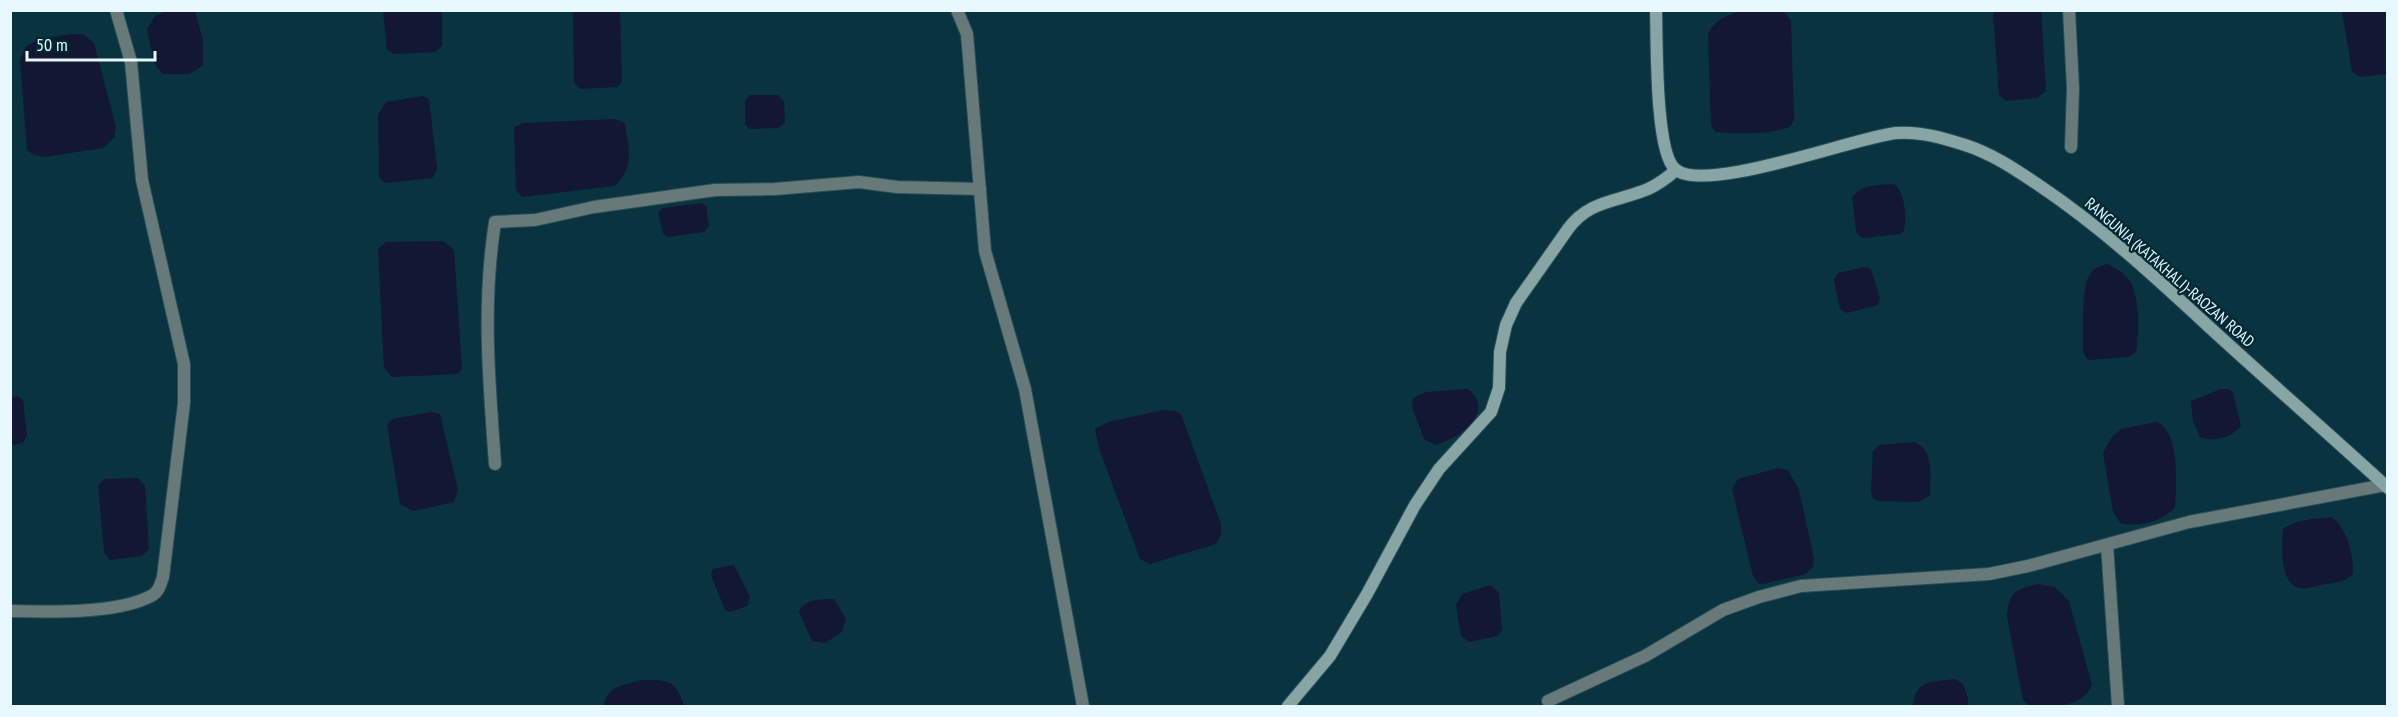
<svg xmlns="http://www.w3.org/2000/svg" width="2398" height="717" font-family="'PT Sans Narrow',sans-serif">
	<rect width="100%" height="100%" fill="#09333f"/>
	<g fill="#121734">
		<path d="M1742 10 1783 11 1791 20 1794 120 1790 127C1767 135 1739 134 1715 132L1711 125 1708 35C1714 19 1727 16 1742 10Z"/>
		<path d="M167 11H195L203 40V66L189 74H163L154 63 147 29 155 16Z"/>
		<path d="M383 11H442V46L435 52 394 54 387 50Z"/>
		<path d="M573 11H620L622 81 618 87 580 89 574 82Z"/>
		<path d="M1995 11H2041L2046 91 2037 98 2006 101 1999 95 1993 14Z"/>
		<path d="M2342 11H2387V74L2359 77 2352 71Z"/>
		<path d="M71 34H83L94 43 116 127 114 138 103 148 44 157 34 155 27 150 20 60 26 46 40 39Z"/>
		<path d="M750 95H778L784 102 785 122 779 128 749 129 745 124V100Z"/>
		<path d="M423 96 429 99 437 168 433 178 385 183 379 177 378 115 386 102Z"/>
		<path d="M615 119 625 123C628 147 636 169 614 186L522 197 516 190 514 127 523 123Z"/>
		<path d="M1894 184C1905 192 1907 217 1904 231L1900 234 1864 238 1859 236 1856 231 1852 198C1860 184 1880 185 1894 184Z"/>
		<path d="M702 203 706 206 709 226 704 232 667 237 663 234 658 212 663 208Z"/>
		<path d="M443 241 454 250 462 369 458 374 392 377 384 368 378 249 386 242Z"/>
		<path d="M2107 264C2116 268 2125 274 2130 281 2140 297 2139 334 2136 352L2129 357 2088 360 2083 352C2084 334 2080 285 2091 273 2095 267 2101 266 2107 264Z"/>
		<path d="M1864 267 1871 269 1880 298 1878 305 1847 313 1840 309 1834 280 1838 273Z"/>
		<path d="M1468 389C1497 413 1458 439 1435 445L1424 439 1412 407 1413 398 1426 392Z"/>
		<path d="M2221 389H2229L2233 393 2241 426C2233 437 2212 443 2200 437L2193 421 2191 401Z"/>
		<path d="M17 396 23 400 27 435 23 443 11 445V398Z"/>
		<path d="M1164 410 1176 411 1181 414 1221 524V535L1216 544 1150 564 1140 559 1099 448 1095 429 1108 422Z"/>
		<path d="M432 412 440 414 458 490 454 502 413 511 400 504 387 425 392 419Z"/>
		<path d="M2156 422C2181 430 2176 486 2175 508 2162 521 2138 528 2120 523L2113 512 2103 453 2111 438 2121 429Z"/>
		<path d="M1914 442C1935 450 1930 476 1930 495L1919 502 1878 501 1873 498 1871 492 1873 451 1879 445Z"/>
		<path d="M1778 468 1788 470 1799 490 1814 558 1813 567 1806 574 1763 584 1758 583 1753 576 1732 489 1738 479Z"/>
		<path d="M138 478 145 486 149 549 142 556 110 560 104 552 98 485 105 479Z"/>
		<path d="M2331 517C2347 527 2354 556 2353 574 2344 583 2332 583 2321 585 2313 587 2301 591 2293 585 2281 576 2281 543 2283 529 2297 519 2314 519 2331 517Z"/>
		<path d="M734 565 750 597 747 606 730 612 725 610 711 575 713 569Z"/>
		<path d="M2038 584 2055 587 2069 601 2092 685C2082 709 2052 706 2030 706L2023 700 2007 617C2009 592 2015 589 2038 584Z"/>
		<path d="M1491 585 1499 593 1502 629 1498 636 1469 642 1461 636 1456 605 1462 594Z"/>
		<path d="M834 599 846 619 842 632 825 643 812 641 799 612C803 599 821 599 834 599Z"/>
		<path d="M1955 679C1967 684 1967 695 1969 706H1913C1915 679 1933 682 1955 679Z"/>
		<path d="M641 680C668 680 676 679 684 706H603C609 685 621 686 641 680Z"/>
	</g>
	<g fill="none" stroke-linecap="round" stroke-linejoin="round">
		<g stroke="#284f5a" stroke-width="14">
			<g id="street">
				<path d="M957 10 967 34 985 251 1025 389 1083 706"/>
				<path d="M2069 10 2073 88 2071 147"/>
				<path d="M495 464C489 380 482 306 495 222L535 220 594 207 715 190 775 189 859 182 897 187 980 189"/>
				<path d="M2107 545 2118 706"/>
				<path d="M10 611C49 612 117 614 151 596 159 592 160 585 163 577L184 403V364L142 180 131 62 116 10"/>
				<path d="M1548 701 1645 656 1723 610 1759 597 1801 586 1989 574 2028 566 2189 522 2385 485"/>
			</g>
		</g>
		<g stroke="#284f5a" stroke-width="14">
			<g id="secondary">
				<path d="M1656 10C1657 40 1655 152 1675 169 1704 195 1856 137 1896 133 1919 131 1943 138 1965 145 1993 154 2016 170 2040 186 2101 227 2154 276 2207 325 2267 380 2328 433 2388 488"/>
				<path d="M1288 706 1330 656 1367 594 1415 505 1439 469 1491 412 1499 388 1500 352 1506 325 1516 303 1568 229C1589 200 1617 202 1648 189 1659 184 1667 178 1676 170"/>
			</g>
		</g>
		<use href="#street" stroke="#677a79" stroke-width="12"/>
		<use href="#secondary" stroke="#87a5a4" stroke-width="12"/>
	</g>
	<g text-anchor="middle" stroke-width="4.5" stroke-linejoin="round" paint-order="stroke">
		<g font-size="16" fill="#e7f8fe" stroke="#002934">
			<text transform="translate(2170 272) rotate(41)" y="6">RANGUNIA (KATAKHALI)-RAOZAN ROAD</text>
		</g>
	</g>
	<rect width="2398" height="717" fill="none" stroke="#e7f8fe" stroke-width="24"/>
	<path d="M27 51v9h128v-9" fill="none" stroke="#e7f8fe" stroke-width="3"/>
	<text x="36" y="51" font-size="18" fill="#e7f8fe" stroke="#002934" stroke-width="4.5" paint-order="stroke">50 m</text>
</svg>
